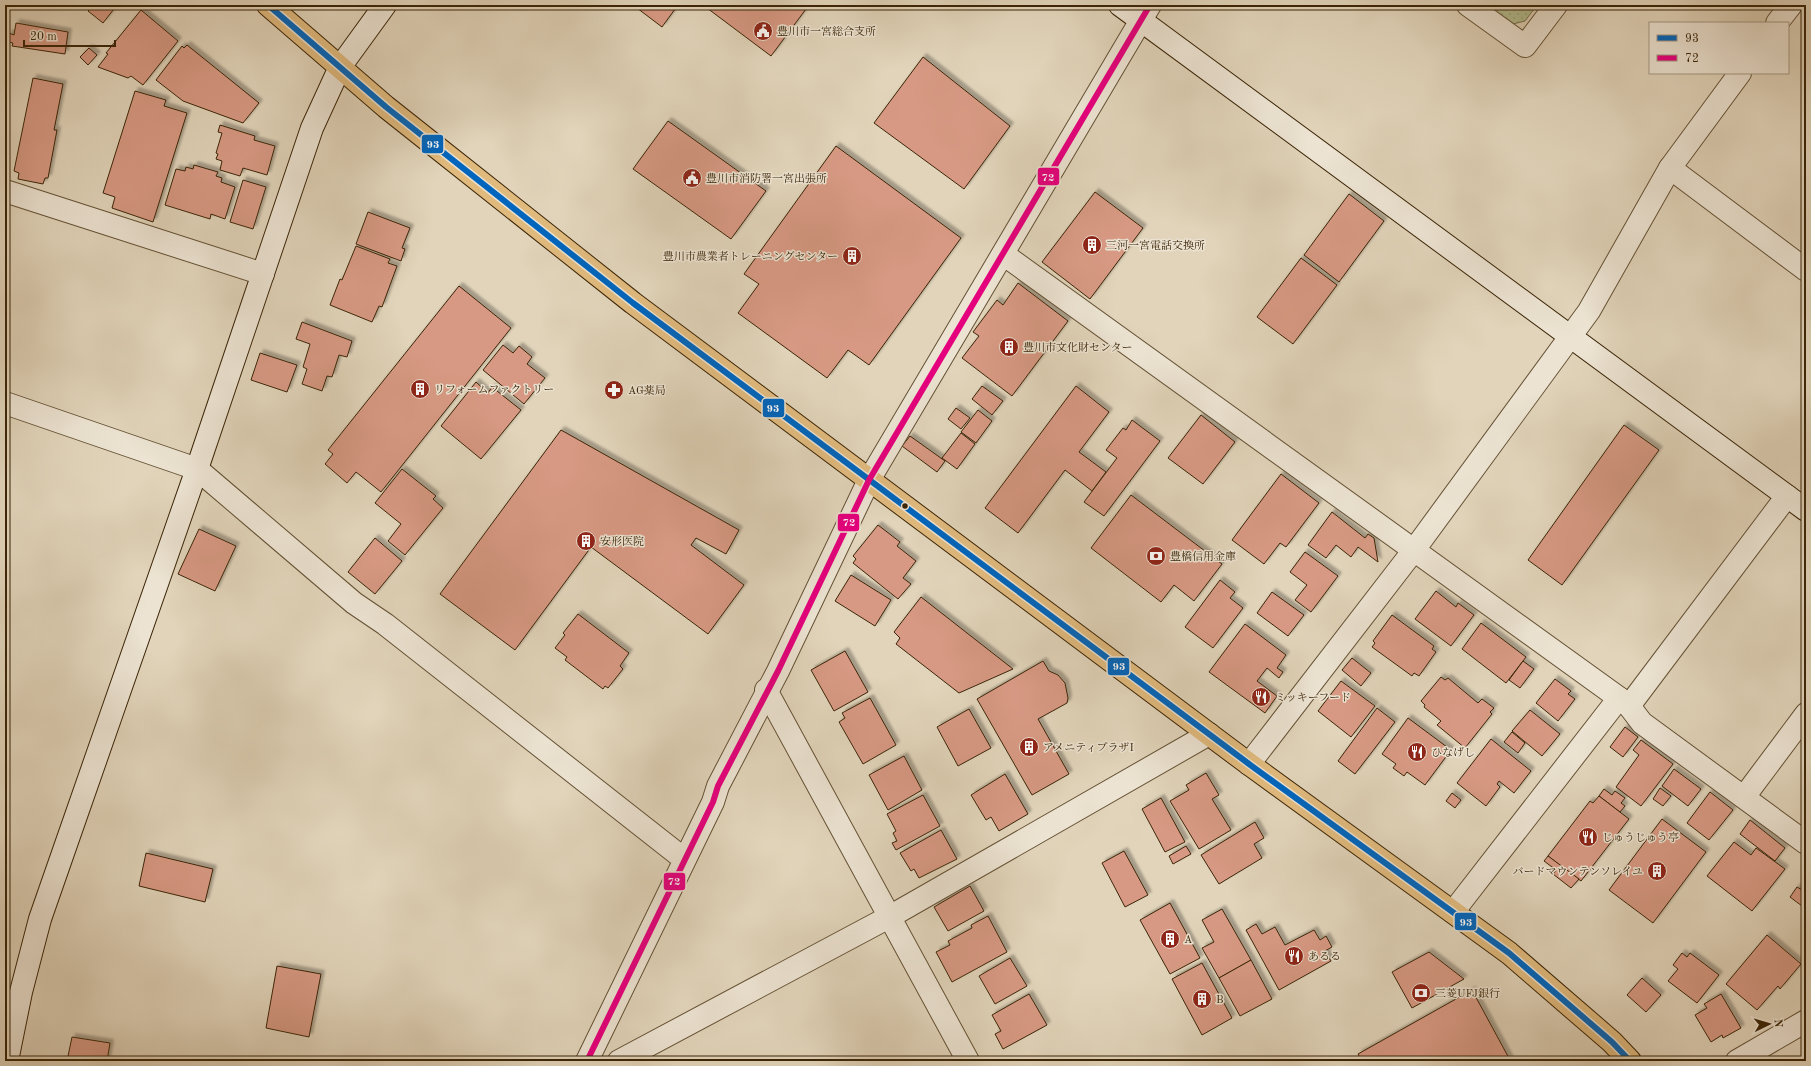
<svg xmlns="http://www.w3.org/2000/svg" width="1811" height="1066" font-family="'Old Standard TT','Noto Serif JP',serif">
	<defs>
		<pattern id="park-dots" width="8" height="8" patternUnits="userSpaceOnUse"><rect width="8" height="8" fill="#b3bd90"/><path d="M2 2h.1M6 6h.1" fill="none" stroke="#9ba27b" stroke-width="1.8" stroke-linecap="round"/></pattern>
		<filter id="shadow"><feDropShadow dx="3.5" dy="-3.5" stdDeviation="1" flood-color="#0004"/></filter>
	</defs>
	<rect width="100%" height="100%" fill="#e1d4ba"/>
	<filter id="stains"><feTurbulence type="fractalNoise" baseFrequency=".005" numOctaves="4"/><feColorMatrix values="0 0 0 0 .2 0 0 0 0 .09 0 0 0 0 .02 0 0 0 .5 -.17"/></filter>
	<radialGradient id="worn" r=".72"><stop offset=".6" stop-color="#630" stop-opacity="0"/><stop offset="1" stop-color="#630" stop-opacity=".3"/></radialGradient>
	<path fill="url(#park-dots)" stroke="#77714c" d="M1486 5H1537L1525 21 1513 24Z"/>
	<g fill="#d79983" stroke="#3b2507" filter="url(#shadow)">
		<path d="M93 5H117L103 23 88 11Z"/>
		<path d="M633 5H678L662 27Z"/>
		<path d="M703 5H809L771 56Z"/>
		<path d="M141 10 178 41 143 85 131 76 128 78 98 67 108 54 106 53Z"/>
		<path d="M16 23 68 32 65 54 12 46 13 43 7 42 9 33 14 35Z"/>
		<path d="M187 45 259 103 243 123 183 101 156 80 182 46 184 48Z"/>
		<path d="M89 48 97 55 88 65 80 57Z"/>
		<path d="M923 57 1010 126 964 189 874 123Z"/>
		<path d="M33 78 63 84 54 130H57L48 178H45L43 184 18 179 19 173 14 171Z"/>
		<path d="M135 91 166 100 164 106 187 113 153 222 112 208 115 197 103 193Z"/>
		<path d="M668 121 766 191 731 239 633 169Z"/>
		<path d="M220 125 255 136 254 140 275 146 267 175 243 168 240 176 220 170 222 161 216 159 218 154 216 153 222 133 218 132Z"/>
		<path d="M836 146 961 238 869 365 848 350 827 378 738 313 759 284 744 274Z"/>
		<path d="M194 165 218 172 216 176 222 178 221 182 235 187 225 219 211 214 210 219 165 205 176 169 185 171 186 167 193 169Z"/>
		<path d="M243 180 266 187 253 229 230 222Z"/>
		<path d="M1095 192 1143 228 1090 299 1042 262Z"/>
		<path d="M1349 194 1384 221 1339 282 1304 255Z"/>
		<path d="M368 212 410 228 402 248 405 249 401 261 356 244Z"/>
		<path d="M356 246 390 259 388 263 397 266 382 307 379 306 372 322 330 305 340 279 342 280Z"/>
		<path d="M1301 258 1337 285 1293 344 1257 317Z"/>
		<path d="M1018 283 1068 321 1012 396 962 358 979 336 973 332 997 300 1003 305Z"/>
		<path d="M459 286 511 328 381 492 356 472 347 483 325 464 333 454 328 450Z"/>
		<path d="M302 322 352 341 347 357 339 355 332 377 327 376 322 391 302 384 307 369 303 367 310 344 296 339Z"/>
		<path d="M503 345 513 353 519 346 532 357 527 364 545 378 524 404 483 370Z"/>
		<path d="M260 353 297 365 287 392 251 380Z"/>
		<path d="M476 382 488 393 492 387 521 410 481 459 441 426Z"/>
		<path d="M982 386 1003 401 992 415 972 399Z"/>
		<path d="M1076 386 1109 412 1079 452 1106 472 1092 491 1065 470 1018 533 985 508Z"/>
		<path d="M956 408 970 418 961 429 948 419Z"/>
		<path d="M978 410 992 421 976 443 961 432Z"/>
		<path d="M1201 415 1235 442 1203 484 1168 458Z"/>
		<path d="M1132 420 1160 441 1104 516 1084 502 1117 458 1106 450 1123 428 1126 430Z"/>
		<path d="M1624 425 1659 450 1562 585 1528 560Z"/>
		<path d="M561 430 739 530 726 554 696 538 691 545 744 585 708 634 591 547 515 650 440 594Z"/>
		<path d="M961 433 975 444 957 469 942 458Z"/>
		<path d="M910 436 945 461 937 472 902 446Z"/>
		<path d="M402 469 436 496 433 499 443 508 405 555 388 541 401 524 375 503Z"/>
		<path d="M1281 474 1319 503 1286 547 1280 543 1264 564 1232 540Z"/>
		<path d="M1131 495 1222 564 1194 601 1174 585 1161 602 1091 548Z"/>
		<path d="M1332 512 1365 538 1368 534 1374 538 1378 562 1358 547 1351 557 1336 545 1326 558 1308 545Z"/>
		<path d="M878 525 900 542 897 546 916 561 903 578 911 584 898 599 853 563 856 559 853 556Z"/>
		<path d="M199 529 236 546 215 591 178 574Z"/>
		<path d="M375 538 402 561 375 594 348 572Z"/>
		<path d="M1305 552 1338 576 1311 612 1295 600 1307 585 1290 572Z"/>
		<path d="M851 575 891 600 875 626 835 601Z"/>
		<path d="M1220 580 1235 592 1230 598 1243 608 1213 648 1185 627Z"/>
		<path d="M1436 591 1456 607 1458 603 1474 615 1451 646 1415 619Z"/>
		<path d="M1272 592 1304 615 1288 636 1257 613Z"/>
		<path d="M921 597 1013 669 959 693 896 644 900 638 894 632Z"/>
		<path d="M578 614 629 653 620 666 623 669 608 688 605 686 603 689 565 660 567 657 555 648 565 635 563 633Z"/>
		<path d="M1392 615 1434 646 1432 649 1436 652 1419 676 1414 673 1412 676 1372 647 1375 643 1373 641Z"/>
		<path d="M1481 623 1526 657 1506 683 1462 649Z"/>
		<path d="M1245 624 1286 655 1277 668 1283 672 1279 678 1267 668 1257 681 1277 696 1265 713 1209 672Z"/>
		<path d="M845 651 868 692 834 711 811 670Z"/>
		<path d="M1352 658 1371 673 1361 686 1342 670Z"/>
		<path d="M1043 661 1049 671 1058 675 1065 683 1068 698 1067 703 1038 719 1069 774 1032 795 977 699Z"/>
		<path d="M1523 661 1534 669 1520 688 1509 680Z"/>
		<path d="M1441 677 1445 680 1448 678 1478 703 1482 699 1494 708 1490 712 1492 714 1465 748 1437 725 1441 721 1424 707 1425 705 1421 701Z"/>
		<path d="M1555 679 1571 691 1568 694 1575 699 1558 721 1536 703Z"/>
		<path d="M1341 681 1375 706 1351 737 1318 711Z"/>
		<path d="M870 698 896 745 863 764 839 722 845 718 842 713Z"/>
		<path d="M1377 708 1395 722 1355 774 1338 761Z"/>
		<path d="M969 709 991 748 958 766 937 727Z"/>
		<path d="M1530 710 1560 734 1542 756 1512 731Z"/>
		<path d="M1408 718 1451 750 1425 785 1407 772 1404 776 1393 768 1396 764 1382 754Z"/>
		<path d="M1625 727 1638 737 1623 757 1610 747Z"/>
		<path d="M1512 732 1525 743 1518 753 1504 742Z"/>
		<path d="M1491 739 1531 771 1514 793 1499 781 1497 784 1500 787 1486 806 1457 783Z"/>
		<path d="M1641 740 1673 764 1641 806 1616 787 1639 755 1633 750Z"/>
		<path d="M904 756 922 790 888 810 869 775Z"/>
		<path d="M1674 769 1701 789 1688 806 1662 786Z"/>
		<path d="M1206 773 1219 795 1212 799 1231 830 1199 849 1170 801 1189 790 1186 785Z"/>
		<path d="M1005 774 1028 814 999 831 991 817 986 820 971 795Z"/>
		<path d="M1660 788 1671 796 1663 806 1653 799Z"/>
		<path d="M1604 789 1612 795 1615 791 1625 798 1621 803 1625 806 1620 812 1599 796Z"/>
		<path d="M1710 792 1733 810 1709 840 1687 823Z"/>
		<path d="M1452 793 1461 800 1455 808 1446 801Z"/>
		<path d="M923 795 940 826 896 850 892 843 897 841 893 833 896 831 887 814Z"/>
		<path d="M1599 796 1629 819 1581 881 1548 856 1590 801 1593 803Z"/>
		<path d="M1161 798 1185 842 1165 852 1142 809Z"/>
		<path d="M1662 819 1706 852 1653 923 1609 890Z"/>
		<path d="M1750 820 1785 848 1775 861 1740 834Z"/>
		<path d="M1255 822 1264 838 1254 844 1262 858 1219 884 1201 855Z"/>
		<path d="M941 830 957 859 919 878 914 869 911 871 900 853Z"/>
		<path d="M1734 842 1751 855 1756 848 1785 869 1752 911 1707 876Z"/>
		<path d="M1186 846 1191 854 1173 864 1169 856Z"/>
		<path d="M1124 851 1148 895 1125 907 1102 863Z"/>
		<path d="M146 853 213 869 205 902 139 886Z"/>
		<path d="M1548 856 1579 879 1571 888 1553 874 1556 870 1544 861Z"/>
		<path d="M1806 885V909L1790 897 1797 887 1802 890Z"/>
		<path d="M970 886 984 911 948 931 934 907Z"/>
		<path d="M1170 903 1200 958 1170 974 1140 920Z"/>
		<path d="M1222 909 1251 960 1219 978 1202 948 1214 942 1202 920Z"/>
		<path d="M988 916 1007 952 952 982 936 952 950 945 948 941 972 928 971 925Z"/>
		<path d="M1256 924 1262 934 1275 927 1285 945 1314 930 1320 940 1326 936 1332 947 1325 951 1331 961 1279 990 1246 930Z"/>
		<path d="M1767 935 1801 964 1780 989 1778 986 1757 1010 1726 984Z"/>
		<path d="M1429 952 1464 979 1412 1008 1392 972Z"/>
		<path d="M1682 953 1687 957 1690 953 1719 975 1697 1003 1668 981 1678 969 1673 965Z"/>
		<path d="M1010 958 1027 986 995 1004 979 976Z"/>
		<path d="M1251 960 1272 999 1240 1016 1219 978Z"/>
		<path d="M1202 963 1232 1018 1202 1035 1172 979Z"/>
		<path d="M277 966 321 974 309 1037 266 1028Z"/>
		<path d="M1642 978 1661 995 1646 1012 1627 995Z"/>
		<path d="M1472 990 1510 1060 1362 1061 1358 1054Z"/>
		<path d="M1029 994 1047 1025 1003 1049 995 1034 1001 1031 992 1015Z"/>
		<path d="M1721 994 1741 1028 1723 1038 1722 1035 1711 1042 1695 1015 1707 1008 1704 1004Z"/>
		<path d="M72 1037 110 1043 107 1061H67Z"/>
	</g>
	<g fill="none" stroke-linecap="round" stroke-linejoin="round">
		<g stroke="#645134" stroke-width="24">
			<g id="street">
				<path d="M1468 5 1525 46 1556 5"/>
				<path d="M1777 23 1791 5"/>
				<path d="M1670 168 1806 270"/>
				<path d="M5 191 263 274"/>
				<path d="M1003 254 1619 698 1629 706 1642 723 1806 843"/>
				<path d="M5 403 197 469 354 603 385 624 684 859"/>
				<path d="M766 690 968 1061"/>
				<path d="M1629 706 1787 496"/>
				<path d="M1249 764 1414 550 1589 311 1670 168 1740 73"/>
				<path d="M1744 797 1806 714"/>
				<path d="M1453 912 1619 698"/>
				<path d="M587 1061 713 802 718 786 778 671 869 480 1150 5"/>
				<path d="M619 1061 891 916 1209 734"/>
				<path d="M1737 1061 1806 1021"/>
			</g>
		</g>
		<g stroke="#3b2507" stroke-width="24">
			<g id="secondary">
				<path d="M1120 5 1806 510"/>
				<path d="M7 1061 21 992 40 919 197 469 312 128 340 67 385 5"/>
			</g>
		</g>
		<g stroke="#3b2507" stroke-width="24">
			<path id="highway" d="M268 5 386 107 633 303 1249 764 1509 953 1612 1042 1630 1061"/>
		</g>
		<use href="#street" stroke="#ece3d2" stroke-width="22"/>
		<use href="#secondary" stroke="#ece3d2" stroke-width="22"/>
		<use href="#highway" stroke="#e0ba7d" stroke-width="22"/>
		<g stroke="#ece3d2" stroke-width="9">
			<path id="bus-1" d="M268 5 386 107 633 303 1249 764 1509 953 1612 1042 1630 1061"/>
		</g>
		<g stroke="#ece3d2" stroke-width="9">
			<path id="bus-2" d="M587 1061 713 802 718 786 778 671 869 480 1150 5"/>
		</g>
		<use href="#bus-1" stroke="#0065bd" stroke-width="6"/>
		<use href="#bus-2" stroke="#e5007d" stroke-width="6"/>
	</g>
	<defs>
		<g id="civic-disc" transform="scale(1)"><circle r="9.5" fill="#8f2418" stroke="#ece3d2"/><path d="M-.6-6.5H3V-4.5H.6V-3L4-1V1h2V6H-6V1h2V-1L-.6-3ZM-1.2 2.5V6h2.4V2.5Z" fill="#fff"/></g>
		<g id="building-disc" transform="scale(1)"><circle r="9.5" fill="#8f2418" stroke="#ece3d2"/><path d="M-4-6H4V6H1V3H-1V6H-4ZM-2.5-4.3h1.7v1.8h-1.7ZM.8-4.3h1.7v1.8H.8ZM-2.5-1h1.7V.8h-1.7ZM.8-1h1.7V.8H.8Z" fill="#fff"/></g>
		<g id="pharmacy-disc" transform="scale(1)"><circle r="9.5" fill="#8f2418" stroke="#ece3d2"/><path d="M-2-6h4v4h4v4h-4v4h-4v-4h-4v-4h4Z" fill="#fff"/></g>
		<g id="bank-disc" transform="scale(1)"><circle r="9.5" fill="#8f2418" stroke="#ece3d2"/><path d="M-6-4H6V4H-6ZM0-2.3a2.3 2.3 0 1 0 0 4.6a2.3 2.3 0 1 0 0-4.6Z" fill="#fff"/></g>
		<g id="restaurant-disc" transform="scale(1)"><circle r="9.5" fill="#8f2418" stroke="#ece3d2"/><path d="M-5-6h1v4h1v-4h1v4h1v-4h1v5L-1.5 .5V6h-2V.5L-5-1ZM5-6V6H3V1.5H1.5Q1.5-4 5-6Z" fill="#fff"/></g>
	</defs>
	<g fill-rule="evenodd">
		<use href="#civic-disc" x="763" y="31"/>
		<use href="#civic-disc" x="692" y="178"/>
		<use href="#building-disc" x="1092" y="245"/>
		<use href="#building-disc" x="852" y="256"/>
		<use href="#building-disc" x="1009" y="347"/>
		<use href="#building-disc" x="420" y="389"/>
		<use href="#pharmacy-disc" x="614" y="390"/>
		<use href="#building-disc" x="586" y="541"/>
		<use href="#bank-disc" x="1156" y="556"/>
		<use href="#restaurant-disc" x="1261" y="697"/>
		<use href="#building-disc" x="1029" y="747"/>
		<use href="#restaurant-disc" x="1417" y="752"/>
		<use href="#restaurant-disc" x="1588" y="837"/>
		<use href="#building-disc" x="1657" y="871"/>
		<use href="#building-disc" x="1170" y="939"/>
		<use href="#restaurant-disc" x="1294" y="956"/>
		<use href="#bank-disc" x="1421" y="993"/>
		<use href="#building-disc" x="1202" y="999"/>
	</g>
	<circle fill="#3b2507" stroke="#ece3d2" stroke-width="1.5" cx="905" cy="506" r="3.5"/>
	<g text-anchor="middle" stroke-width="3" stroke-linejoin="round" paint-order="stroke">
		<g font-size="11" fill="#3b2507" stroke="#ece3d2" text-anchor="start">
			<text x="777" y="35">豊川市一宮総合支所</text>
			<text x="706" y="182">豊川市消防署一宮出張所</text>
			<text x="1106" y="249">三河一宮電話交換所</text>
			<text x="838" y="260" text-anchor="end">豊川市農業者トレーニングセンター</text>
			<text x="1023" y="351">豊川市文化財センター</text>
			<text x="434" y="393">リフォームファクトリー</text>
			<text x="628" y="394">AG薬局</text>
			<text x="600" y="545">安形医院</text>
			<text x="1170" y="560">豊橋信用金庫</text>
			<text x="1275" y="701">ミッキーフード</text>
			<text x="1043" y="751">アメニティプラザI</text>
			<text x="1431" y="756">ひなげし</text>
			<text x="1602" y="841">じゅうじゅう亭</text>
			<text x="1643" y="875" text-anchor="end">バードマウンテンソレイユ</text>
			<text x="1184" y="943">A</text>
			<text x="1308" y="960">あるる</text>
			<text x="1435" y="997">三菱UFJ銀行</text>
			<text x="1216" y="1003">B</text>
		</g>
	</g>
	<g stroke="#ece3d2" stroke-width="1.5">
		<rect x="421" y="134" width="23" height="20" rx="4" fill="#0065bd"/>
		<rect x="1037" y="167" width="23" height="19" rx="4" fill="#e5007d"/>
		<rect x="762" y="398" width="23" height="20" rx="4" fill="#0065bd"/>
		<rect x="837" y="513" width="23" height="19" rx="4" fill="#e5007d"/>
		<rect x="1107" y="657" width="23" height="19" rx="4" fill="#0065bd"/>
		<rect x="663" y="872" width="23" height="19" rx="4" fill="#e5007d"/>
		<rect x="1454" y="912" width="23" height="19" rx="4" fill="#0065bd"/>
	</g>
	<g font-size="11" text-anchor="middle" font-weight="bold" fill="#fff">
		<text x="433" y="148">93</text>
		<text x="1048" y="181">72</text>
		<text x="773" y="412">93</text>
		<text x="849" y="526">72</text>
		<text x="1119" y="670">93</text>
		<text x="674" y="885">72</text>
		<text x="1466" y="926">93</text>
	</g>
	<rect width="1811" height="1066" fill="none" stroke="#e1d4ba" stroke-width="20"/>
	<rect x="6" y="6" width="1799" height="1054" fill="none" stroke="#3b2507" stroke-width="2"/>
	<rect x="10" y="10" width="1791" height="1046" fill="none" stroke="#3b2507"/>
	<rect x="1649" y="22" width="140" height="52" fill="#ece3d2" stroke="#a59781"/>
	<rect x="1657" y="35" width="20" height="6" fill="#0065bd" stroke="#a59781"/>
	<text x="1685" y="42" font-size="12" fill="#3b2507">93</text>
	<rect x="1657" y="55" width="20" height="6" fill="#e5007d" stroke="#a59781"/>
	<text x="1685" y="62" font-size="12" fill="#3b2507">72</text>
	<g transform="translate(1769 1024) rotate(85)" stroke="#ece3d2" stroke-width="3" paint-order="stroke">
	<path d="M0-3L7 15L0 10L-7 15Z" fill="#3b2507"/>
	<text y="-6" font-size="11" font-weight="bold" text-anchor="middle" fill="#3b2507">N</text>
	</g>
	<path d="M24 40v6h91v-6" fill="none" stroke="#3b2507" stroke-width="2"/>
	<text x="30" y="40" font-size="12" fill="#3b2507" stroke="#ece3d2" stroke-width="3" paint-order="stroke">20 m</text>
	<rect width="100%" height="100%" filter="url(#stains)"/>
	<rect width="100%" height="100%" fill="url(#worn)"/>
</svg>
